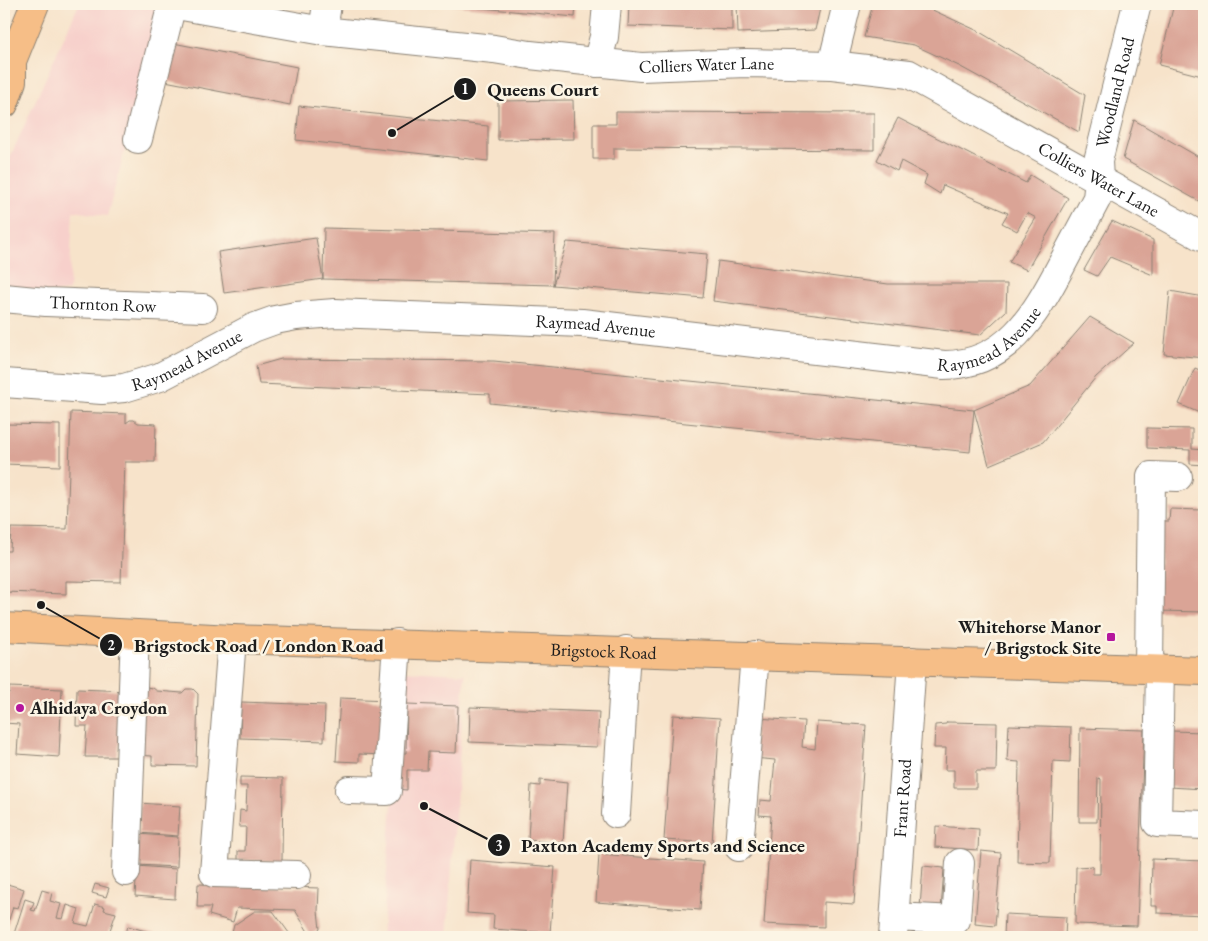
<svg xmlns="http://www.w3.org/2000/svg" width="1208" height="941" font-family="'EB Garamond',serif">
	<rect width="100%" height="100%" fill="#fcf5e5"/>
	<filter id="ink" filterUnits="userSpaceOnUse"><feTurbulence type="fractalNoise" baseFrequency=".02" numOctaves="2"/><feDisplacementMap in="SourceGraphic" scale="10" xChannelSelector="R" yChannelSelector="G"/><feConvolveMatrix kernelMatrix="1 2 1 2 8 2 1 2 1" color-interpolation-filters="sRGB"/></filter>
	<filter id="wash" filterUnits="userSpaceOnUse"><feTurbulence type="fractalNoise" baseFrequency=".0096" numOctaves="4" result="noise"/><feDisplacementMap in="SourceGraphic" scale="20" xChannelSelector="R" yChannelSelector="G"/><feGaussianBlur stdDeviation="1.12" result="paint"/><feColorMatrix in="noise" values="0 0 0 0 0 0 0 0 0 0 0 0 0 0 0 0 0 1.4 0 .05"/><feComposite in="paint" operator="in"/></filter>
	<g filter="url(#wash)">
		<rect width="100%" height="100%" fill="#f7e3ca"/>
		<g fill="#f7d0cb">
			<path d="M79 4H165L107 216 73 211 69 291 4 298V171Z"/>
			<path d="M402 671 465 674 447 937H382Z"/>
		</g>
		<g id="blocks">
			<g fill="#daa496">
				<path d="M450 4H576L575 17 450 5Z"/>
				<path d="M629 4H732V30L628 26Z"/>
				<path d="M737 4H821L815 30 738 33Z"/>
				<path d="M873 4H910L926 7 978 31 1085 95 1079 132 959 66 914 45 864 37Z"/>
				<path d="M1174 4H1204V66L1202 76 1159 65Z"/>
				<path d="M173 43 297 67 290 105 165 81Z"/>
				<path d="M573 100 574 139 498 140V101Z"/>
				<path d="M299 106 488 126V161L296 140Z"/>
				<path d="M616 112 874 113V150L614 148V159H593V124H616Z"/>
				<path d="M898 118 1026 183 1030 175 1068 198 1027 270 1009 262 1036 218 1027 213 1017 231 1002 223 1008 213 943 185 940 194 924 184 927 175 901 161 897 171 877 160Z"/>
				<path d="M1134 120 1204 160V204L1123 159Z"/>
				<path d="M1112 221 1153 240V275L1110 257 1097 276 1084 270Z"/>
				<path d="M324 228 555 234 553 285 323 279Z"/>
				<path d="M316 238 323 279 224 293 218 252Z"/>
				<path d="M567 242 707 254 703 298 553 285Z"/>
				<path d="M718 261 888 284H1007L1006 311 980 335 713 301Z"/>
				<path d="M1170 291 1204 297V358L1164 354Z"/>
				<path d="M1090 317 1134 343 1096 377 1043 442 989 465 974 410 1030 386Z"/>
				<path d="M281 359 494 361 974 410 970 452 490 403V394L259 384 256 366Z"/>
				<path d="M1195 368 1204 372V415L1179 404Z"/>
				<path d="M71 412 126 414V423L130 420H134L138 423 156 424 155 462H125L121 582 66 581V594L4 592V551H10L11 528 67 529Z"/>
				<path d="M5 424 60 425V466L4 464Z"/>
				<path d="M1147 428 1192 429V449L1204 450V465L1190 464V450L1147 448Z"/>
				<path d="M1170 509 1202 510V565H1204V612L1156 611 1162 521H1169Z"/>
				<path d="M9 687 62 689 59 757 17 754 19 724 4 723V692L9 693Z"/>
				<path d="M146 687 153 688 157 691 182 693 186 689H193L198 694 196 766 152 765V756L137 755Z"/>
				<path d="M77 689 129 691 117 757H85L87 726H76Z"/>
				<path d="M340 698 388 700 385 755 359 754V762L336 761Z"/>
				<path d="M241 702 325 705 324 741 240 738Z"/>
				<path d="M407 704 458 706 456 753 428 752 427 770H407V790L395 789 397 753H406Z"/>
				<path d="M470 707 599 712 597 747 469 742Z"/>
				<path d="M673 715 720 718 712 843 664 840Z"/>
				<path d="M756 718 804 721 802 747 815 749 817 722 866 725 854 904 824 902V927L764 924 771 816 759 815 760 800 771 801 775 760 753 758Z"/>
				<path d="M947 722 997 723 996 771H976V788H954V770H945L946 748H934L935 725 946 724Z"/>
				<path d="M1009 725 1071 727 1070 762 1053 761 1050 863 1017 862 1019 762 1007 761Z"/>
				<path d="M1080 728 1144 730 1137 926 1075 924 1076 867 1093 866V874H1100L1101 779 1098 778 1097 822H1079Z"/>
				<path d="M1171 731 1204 732V789L1169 787Z"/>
				<path d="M240 777 283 778 282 861 238 860V851H245L246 827H239L240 810 246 811 247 786H240Z"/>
				<path d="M540 780 567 783 563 843 528 840 531 785 540 786Z"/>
				<path d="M140 803 180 806 178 836 139 833Z"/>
				<path d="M936 826 979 829 978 850 935 847Z"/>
				<path d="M138 834 178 837 177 867 137 865Z"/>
				<path d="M981 851 1001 853 995 926 975 924Z"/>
				<path d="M599 854 703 862 700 910 596 902Z"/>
				<path d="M1152 859 1204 861V915L1157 913V906H1151Z"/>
				<path d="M470 860 555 867 550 933 493 929 494 915 467 913Z"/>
				<path d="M137 866 176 869 175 899 135 896Z"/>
				<path d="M923 866 944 868 941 910 920 908Z"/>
				<path d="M4 883 24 889 18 908 13 907 4 935Z"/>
				<path d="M95 884 109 888 106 897 92 893Z"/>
				<path d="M198 884 319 888 318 911 320 929 310 935 295 910 237 908 233 922 209 915 211 907H197Z"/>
				<path d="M42 890 52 893 50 901 61 904 57 918 63 919 67 905 79 909 75 923 88 926 95 904 105 907 104 910 116 913 109 933 115 935 114 937H13L25 899 34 902 31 910 35 911Z"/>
				<path d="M255 911H273L292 937H231L234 925Z"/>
				<path d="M1005 914 1066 917 1065 937 1004 936Z"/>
				<path d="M128 926 156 934 155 937H125Z"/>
			</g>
		</g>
	</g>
	<g filter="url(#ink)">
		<use href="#blocks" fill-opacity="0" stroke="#8a8073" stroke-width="1"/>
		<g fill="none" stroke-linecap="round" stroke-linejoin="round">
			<g stroke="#8a8073" stroke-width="30">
				<g id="minor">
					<path id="s1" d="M171 4 323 31 494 49 530 55 641 67 746 63 832 65 909 74 1204 238"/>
					<path d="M323 31 327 4"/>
					<path d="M597 63 604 37 607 4"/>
					<path d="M832 65 847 4"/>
					<path d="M138 139 172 4"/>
					<path id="s2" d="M4 298 46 302 203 308"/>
					<path id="s3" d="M4 383 102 390 124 388 160 377 253 328 275 320 296 316 335 313 582 323 944 365C1007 365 1035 315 1061 266 1073 243 1085 221 1097 198L1099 180 1098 161 1137 4"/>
					<path d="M232 639 214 873 297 875"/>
					<path d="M1149 669 1151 476 1178 477"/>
					<path d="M1160 669 1157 823 1204 825"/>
					<path d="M349 790 387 791 397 643"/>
					<path d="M616 814 626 650"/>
					<path d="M739 847 755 655"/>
					<path d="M126 872 135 634"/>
					<path d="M895 917 956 920 960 863"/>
					<path id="s4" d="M893 937 912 661"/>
				</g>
			</g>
			<g stroke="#8a8073" stroke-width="30">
				<g id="major">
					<path id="s5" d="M4 627 232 639 1204 671"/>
				</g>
			</g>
			<g stroke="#8a8073" stroke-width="30">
				<path id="highway" d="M4 104 12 81V61L35 4"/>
			</g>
			<use href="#minor" stroke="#fff" stroke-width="28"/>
			<use href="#major" stroke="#f6be87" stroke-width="28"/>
			<use href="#highway" stroke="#f6be87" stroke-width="28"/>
		</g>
	</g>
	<g fill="#b5179e" stroke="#fcf5e5" stroke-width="2">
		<rect x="1106" y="632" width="10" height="10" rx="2.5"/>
		<circle cx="20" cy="708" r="5"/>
	</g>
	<g text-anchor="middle" stroke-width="5" stroke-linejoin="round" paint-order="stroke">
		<g font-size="18" fill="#1c1c1c" stroke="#fcf5e5">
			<text dy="6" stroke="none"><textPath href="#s1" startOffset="540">Colliers Water Lane</textPath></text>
			<text dy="6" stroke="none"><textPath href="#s3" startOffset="1306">Woodland Road</textPath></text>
			<text dy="6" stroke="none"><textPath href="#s1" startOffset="960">Colliers Water Lane</textPath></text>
			<text dy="6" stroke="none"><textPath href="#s2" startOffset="99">Thornton Row</textPath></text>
			<text dy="6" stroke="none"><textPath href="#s3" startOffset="608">Raymead Avenue</textPath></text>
			<text dy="6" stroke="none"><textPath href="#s3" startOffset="1012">Raymead Avenue</textPath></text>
			<text dy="6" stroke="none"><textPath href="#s3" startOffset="189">Raymead Avenue</textPath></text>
			<text dy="6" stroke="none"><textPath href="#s5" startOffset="600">Brigstock Road</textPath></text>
			<text dy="6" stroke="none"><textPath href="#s4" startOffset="139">Frant Road</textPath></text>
		</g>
		<g font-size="18" font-weight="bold" fill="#1c1c1c" stroke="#fcf5e5" text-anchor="end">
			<text x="1101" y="633">Whitehorse Manor<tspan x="1101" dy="21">/ Brigstock Site</tspan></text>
			<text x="30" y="714" text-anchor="start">Alhidaya Croydon</text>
		</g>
	</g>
	<path fill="none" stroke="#1c1c1c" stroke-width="2" d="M392 133L465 89M41 605L111 645M424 806L499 845"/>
	<g fill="#1c1c1c" stroke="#fcf5e5" stroke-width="2">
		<circle cx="392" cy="133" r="5"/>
		<circle cx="41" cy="605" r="5"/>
		<circle cx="424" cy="806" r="5"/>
		<circle cx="465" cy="89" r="12"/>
		<circle cx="111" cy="645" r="12"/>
		<circle cx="499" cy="845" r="12"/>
	</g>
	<g font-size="15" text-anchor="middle" font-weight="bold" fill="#fff">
		<text x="465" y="94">1</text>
		<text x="111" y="650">2</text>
		<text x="499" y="851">3</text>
	</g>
	<g font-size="19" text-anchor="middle" font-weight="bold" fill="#1c1c1c" stroke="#fcf5e5" stroke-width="5" stroke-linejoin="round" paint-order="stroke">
		<text x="543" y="96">Queens Court</text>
		<text x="259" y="652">Brigstock Road / London Road</text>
		<text x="663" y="852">Paxton Academy Sports and Science</text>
	</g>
	<rect width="1208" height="941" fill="none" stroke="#fcf5e5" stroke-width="20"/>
</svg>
